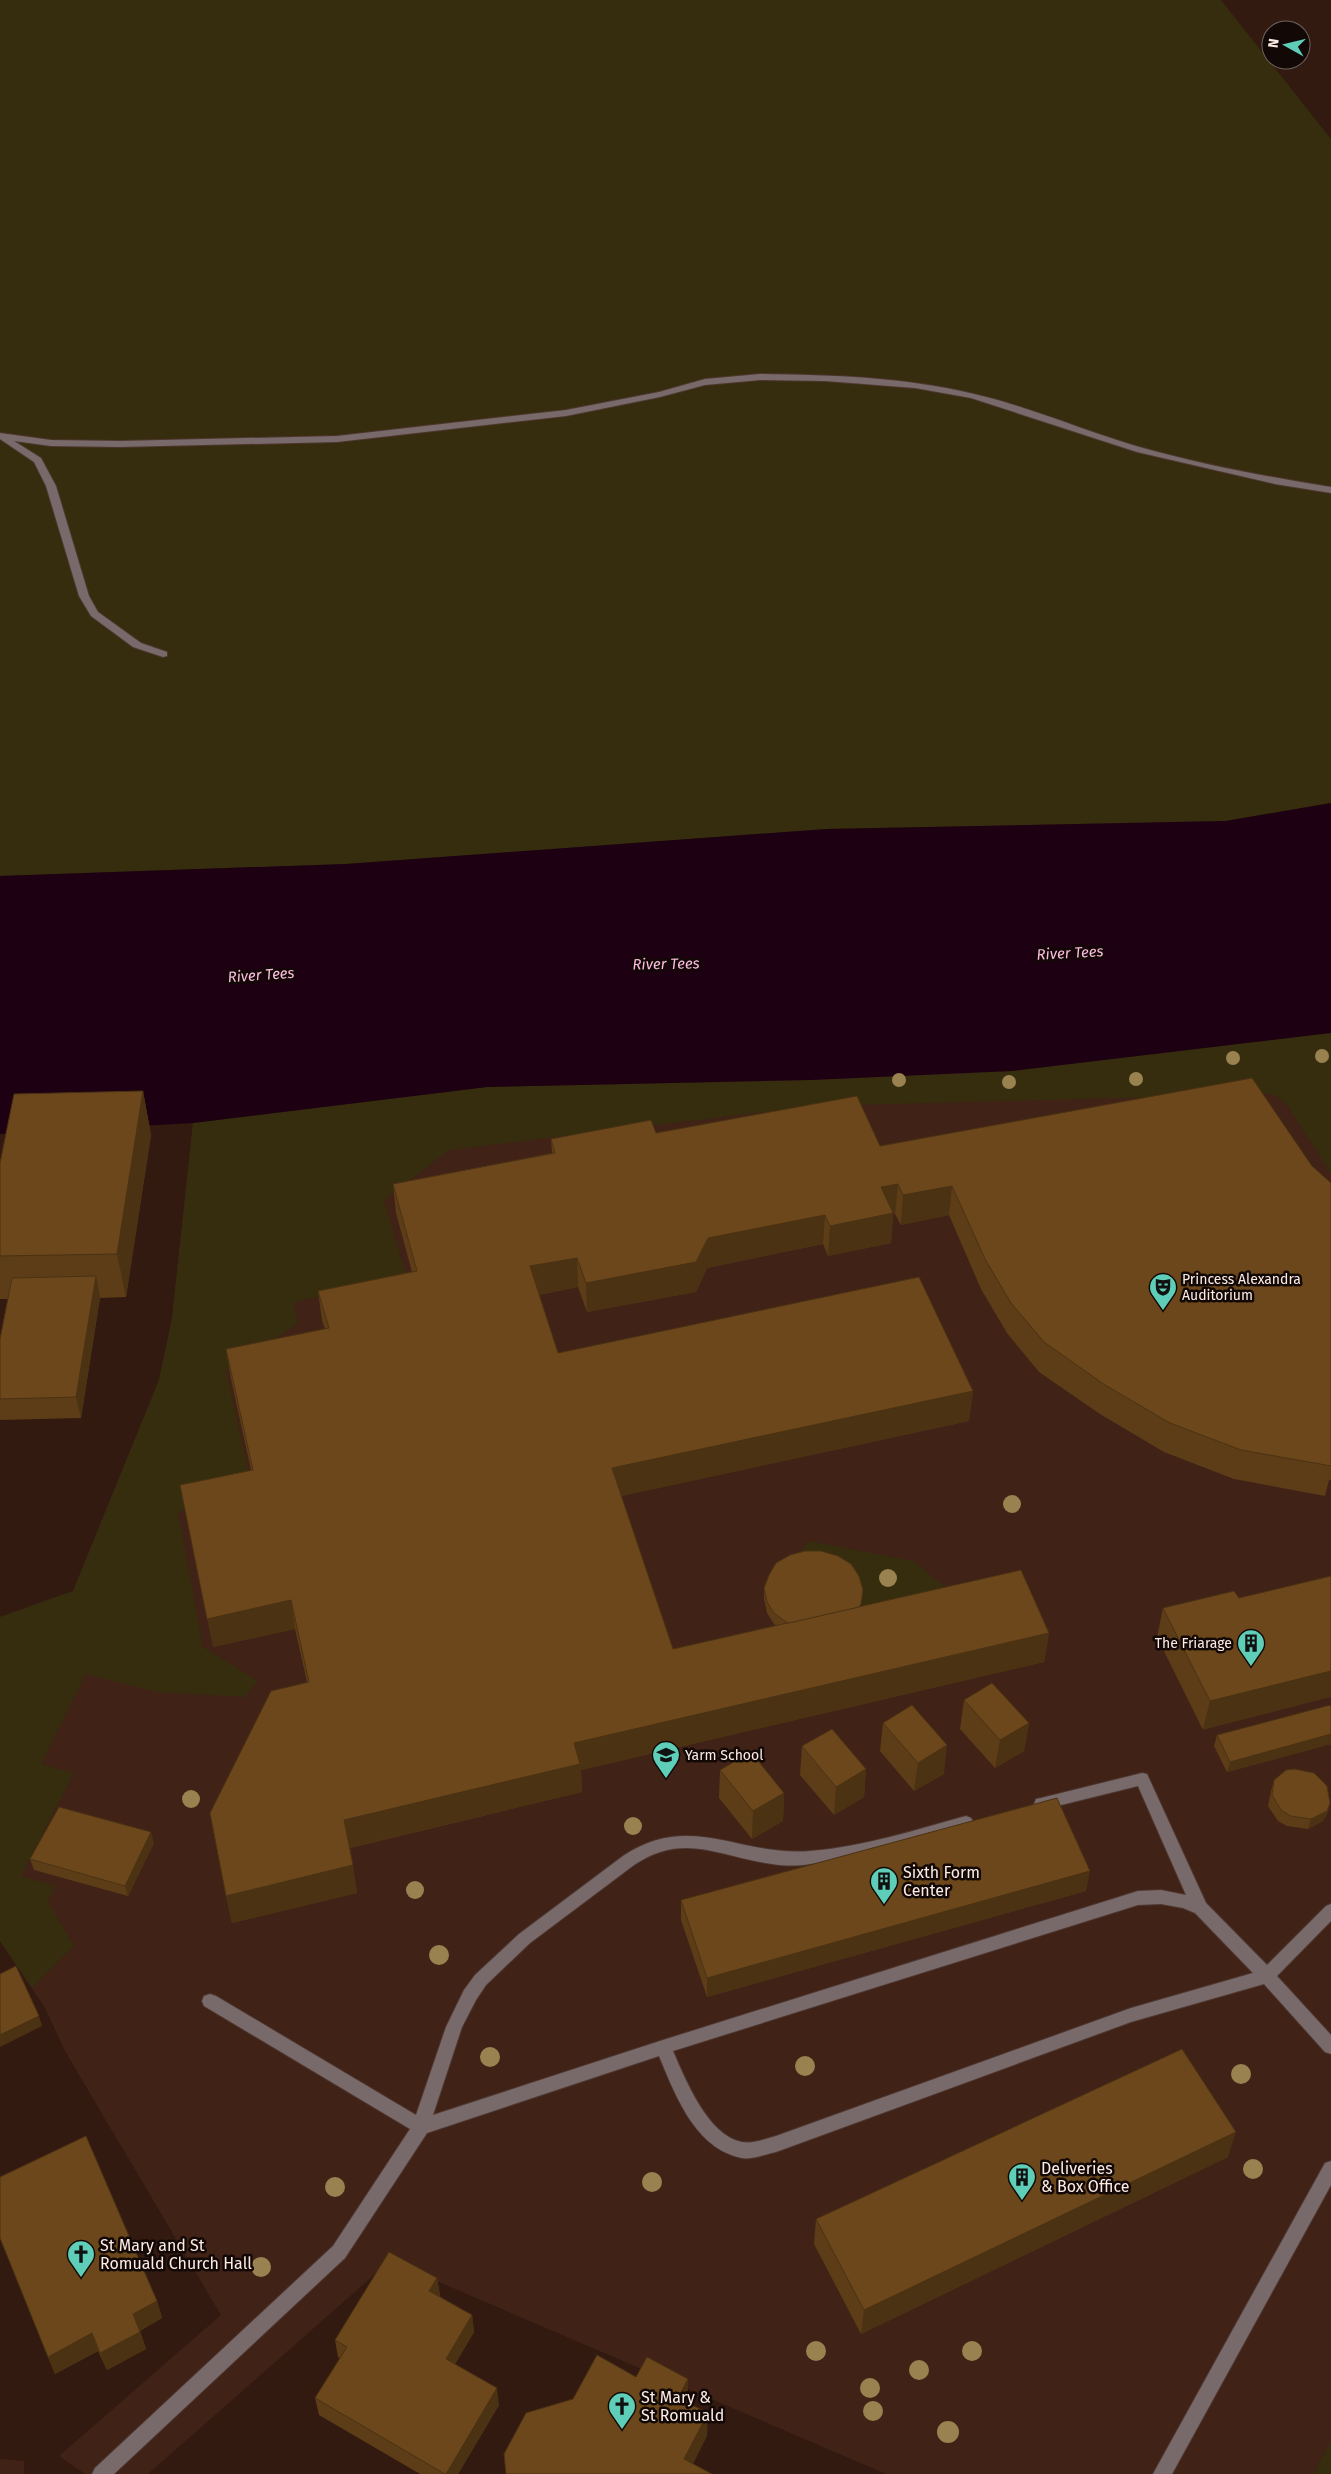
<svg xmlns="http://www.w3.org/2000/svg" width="1331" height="2474" font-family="'Fira Sans',sans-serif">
	<rect width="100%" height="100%" fill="#321a11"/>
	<g fill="#402217">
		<path d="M1331 1033V2474H886L390 2261 148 2474H85L59 2456 221 2315 65 2051 45 2008 0 1941V1617L73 1591 159 1380 172 1318 193 1123Z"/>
		<path d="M0 2459 24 2461V2474H0Z"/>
	</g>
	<g fill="#352d0e">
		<path d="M0 0H1221L1331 139V803L1226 821 827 829 346 864 0 876Z"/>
		<path d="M1331 1032V1174L1286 1103 1272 1094 813 1106 449 1150 384 1200 407 1279 294 1302 297 1324 226 1371 254 1496 178 1512 203 1647 258 1681 245 1697 156 1692 86 1674 41 1764 74 1773 21 1876 55 1886 48 1902 74 1946 32 1988 0 1941V1617L73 1591 159 1380 172 1318 193 1123 487 1087 811 1080 1012 1071Z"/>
		<path d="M809 1541 913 1561 965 1603 860 1614 862 1601 858 1587 789 1566Z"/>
		<path d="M1331 2440V2474H1314Z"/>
	</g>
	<path fill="#1d0011" d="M1331 803V1033L1012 1071 811 1080 487 1087 193 1123 0 1134V876L346 864 827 829 1226 821Z"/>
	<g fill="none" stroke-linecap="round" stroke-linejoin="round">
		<g stroke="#4e372f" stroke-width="2">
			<g id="lane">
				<path d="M760 374C831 375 904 377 974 394 1031 407 1086 432 1143 448 1204 465 1268 477 1331 487V493L1275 484 1137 452 971 398 915 388 825 381 760 380 705 385 660 397 566 416 337 442 120 447 51 446 14 441 41 458 56 486 89 596 98 612 141 643 167 652V656L163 657 133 647 91 616 79 596 46 486 34 462 0 439V433L51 440 120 441 337 436 566 410 659 392 705 379Z"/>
				<path d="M1142 1773 1147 1774 1206 1903 1267 1965 1326 1906 1331 1904V1921L1277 1976 1331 2035V2054L1325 2052 1264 1984 1131 2022 776 2152C765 2154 753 2160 742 2158 695 2149 675 2094 659 2056L427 2133 345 2258 114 2474H92L95 2468 333 2246 410 2129 204 2006 202 2001 204 1996 210 1994 216 1996 416 2115 446 2027 464 1990 475 1975 519 1934 623 1856C691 1811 739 1857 810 1851 863 1847 915 1830 966 1816L971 1818 974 1823 971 1828 966 1830C915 1843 863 1860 810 1864 798 1866 785 1866 772 1864 720 1857 684 1831 634 1865L530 1943 486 1985 476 2000 462 2027 433 2115 663 2040 1138 1891 1161 1890 1186 1895 1138 1786 1041 1810 1036 1809 1034 1804 1036 1799 1041 1798ZM1161 1904 1183 1908 1195 1913 1253 1973 1131 2008 776 2136C765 2139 753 2144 742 2142 708 2136 685 2079 673 2051L1138 1905Z"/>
				<path d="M1331 2161V2185L1172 2474H1153L1325 2163Z"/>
			</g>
		</g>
		<use href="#lane" fill="#78696a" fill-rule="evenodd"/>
	</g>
	<g fill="#998250">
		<circle cx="1322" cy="1056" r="7"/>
		<circle cx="1233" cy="1058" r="7"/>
		<circle cx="1136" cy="1079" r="7"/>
		<circle cx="899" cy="1080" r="7"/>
		<circle cx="1009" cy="1082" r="7"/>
		<circle cx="1012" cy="1504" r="9"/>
		<circle cx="888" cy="1578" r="9"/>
		<circle cx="191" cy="1799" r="9"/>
		<circle cx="633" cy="1826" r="9"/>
		<circle cx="415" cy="1890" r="9"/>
		<circle cx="439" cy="1955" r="10"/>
		<circle cx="490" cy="2057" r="10"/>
		<circle cx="805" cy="2066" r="10"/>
		<circle cx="1241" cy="2074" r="10"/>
		<circle cx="1253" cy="2169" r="10"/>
		<circle cx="652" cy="2182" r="10"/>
		<circle cx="335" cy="2187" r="10"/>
		<circle cx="261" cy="2267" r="10"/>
		<circle cx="816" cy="2351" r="10"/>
		<circle cx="972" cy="2351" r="10"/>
		<circle cx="919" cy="2370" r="10"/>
		<circle cx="870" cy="2388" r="10"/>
		<circle cx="873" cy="2411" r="10"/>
		<circle cx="948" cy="2432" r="11"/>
	</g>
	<g fill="#5c3d17">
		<path d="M143 1091 151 1135 126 1297 100 1298 81 1418 0 1420V1339L8 1299H0V1163Z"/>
		<path d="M656 1133 880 1146 1312 1166 1331 1183V1480H1329L1325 1496 1234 1479 1164 1452 1100 1414 1039 1372 1007 1333 981 1289 949 1215 901 1225 895 1214H893L891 1243 828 1256 823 1244 707 1268 696 1292 587 1312 578 1287 539 1295 558 1353 973 1391 969 1421 621 1496 673 1649 777 1626 774 1624 767 1613 764 1599V1588L861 1607 1049 1633 1044 1662 581 1770 582 1792 350 1848 357 1893 232 1923 226 1896 307 1682 295 1629 213 1647 251 1470 231 1379 226 1349 325 1329 322 1320 318 1291 412 1272 396 1213 393 1184 552 1153 551 1139Z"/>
		<path d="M1239 1598 1203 1730 1157 1637 1163 1608Z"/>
		<path d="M964 1700 1029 1723 1024 1751 995 1768 960 1729Z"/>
		<path d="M1331 1707V1744L1227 1772 1214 1746 1217 1735Z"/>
		<path d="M883 1723 944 1774 914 1791 880 1751Z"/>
		<path d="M802 1746 866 1769 864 1797 834 1815 800 1775Z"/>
		<path d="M720 1770 784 1793 783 1821 752 1839 719 1798Z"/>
		<path d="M1274 1780 1330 1803 1327 1814 1323 1821 1308 1829 1287 1826 1278 1821 1268 1806 1271 1791Z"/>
		<path d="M154 1843 128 1896 34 1870 30 1859Z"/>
		<path d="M1086 1891 707 1997 681 1920V1900Z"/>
		<path d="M1228 2157 861 2334 814 2244 816 2219Z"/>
		<path d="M0 2238 157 2301 162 2318 140 2331 146 2349 107 2370 98 2351 55 2374Z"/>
		<path d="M437 2278 440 2295 439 2296 472 2315 474 2332 455 2364 499 2405 458 2474H420L319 2415 315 2398 340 2358 338 2357 335 2340Z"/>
	</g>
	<g fill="#4b3213">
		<path d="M143 1091 151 1135 126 1297 117 1254Z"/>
		<path d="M898 1184 895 1214H893L891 1243 828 1256 830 1226 881 1187Z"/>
		<path d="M952 1186 949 1215 901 1225 903 1195Z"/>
		<path d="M825 1215 823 1244 707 1268 696 1292 587 1312 586 1283 708 1238Z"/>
		<path d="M577 1258 578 1287 532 1296 530 1266Z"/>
		<path d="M96 1276 100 1297 81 1418 76 1397Z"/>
		<path d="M973 1391 969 1421 613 1498 612 1468Z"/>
		<path d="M291 1600 295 1629 213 1647 207 1619Z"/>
		<path d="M1049 1633 1044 1662 581 1770 582 1792 348 1848 344 1820 574 1743Z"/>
		<path d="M1331 1671V1697L1203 1730 1210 1701Z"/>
		<path d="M1029 1723 1024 1751 995 1768 1000 1740Z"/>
		<path d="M1331 1734V1744L1227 1772 1230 1762Z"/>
		<path d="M947 1745 944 1774 914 1791 918 1763Z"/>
		<path d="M866 1769 864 1797 834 1815 836 1787Z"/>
		<path d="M784 1793 783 1821 752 1839 753 1811Z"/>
		<path d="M1330 1803 1327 1814 1323 1821 1308 1829 1311 1819Z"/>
		<path d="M151 1832 154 1843 128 1896 125 1886Z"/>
		<path d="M353 1865 357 1893 232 1923 226 1896Z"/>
		<path d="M1090 1871 1086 1891 707 1997V1978Z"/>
		<path d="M39 2016 42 2026 0 2047V2035Z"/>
		<path d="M1236 2132 1228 2157 861 2334 864 2310Z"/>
		<path d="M437 2278 440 2295 431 2308 429 2291Z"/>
		<path d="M157 2301 162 2318 139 2331 133 2314Z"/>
		<path d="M472 2315 474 2332 448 2376 446 2359Z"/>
		<path d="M140 2332 146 2349 107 2370 100 2353Z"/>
		<path d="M92 2333 98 2351 55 2374 48 2357Z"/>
		<path d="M688 2379V2402L678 2422V2398Z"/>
		<path d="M497 2388 499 2405 458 2474H446Z"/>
		<path d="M708 2413 707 2436 688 2474 684 2459Z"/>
	</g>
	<g fill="#6b471b" stroke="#4b3213">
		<path d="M1252 1078 1312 1166 1331 1183V1466L1241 1450 1170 1423 1105 1385 1044 1342 1011 1303 985 1259 952 1186 903 1195 898 1184 881 1187 893 1213 830 1226 825 1215 708 1238 696 1262 586 1283 577 1258 530 1266 558 1353 919 1277 973 1391 612 1468 673 1649 1021 1570 1049 1633 574 1743 580 1764 344 1820 353 1865 226 1896 210 1813 271 1691 309 1682 291 1600 207 1619 180 1485 253 1470 226 1349 329 1328 318 1291 417 1271 393 1184 555 1153 551 1139 651 1120 656 1133 857 1096 880 1146Z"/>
		<path d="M143 1091 117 1254 0 1256V1163L14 1094Z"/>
		<path d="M96 1276 76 1397 0 1399V1339L12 1278Z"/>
		<path d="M805 1551H821L838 1556 851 1564 859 1576 863 1590 861 1604 859 1607 789 1623 786 1622 774 1613 767 1602 764 1588 769 1575 776 1563 790 1555Z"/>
		<path d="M1331 1576V1671L1210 1701 1163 1608 1234 1591 1239 1598Z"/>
		<path d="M992 1683 1029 1723 1000 1740 964 1700Z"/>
		<path d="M912 1705 947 1745 918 1763 883 1723Z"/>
		<path d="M1330 1705 1331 1707V1734L1230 1762 1217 1735Z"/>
		<path d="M832 1729 866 1769 836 1787 802 1746Z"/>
		<path d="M751 1752 784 1793 753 1811 720 1770Z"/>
		<path d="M1295 1769 1314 1773 1327 1786 1330 1803 1327 1811 1311 1819 1291 1816 1281 1810 1272 1795 1274 1780 1286 1770Z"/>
		<path d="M1057 1798 1090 1871 707 1978 681 1900Z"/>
		<path d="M59 1807 151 1832 125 1886 30 1859Z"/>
		<path d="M16 1966 39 2016 0 2035V1974Z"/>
		<path d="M1182 2049 1236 2132 864 2310 816 2219Z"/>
		<path d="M86 2136 157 2301 133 2314 140 2332 100 2353 92 2333 48 2357 0 2238V2177Z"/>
		<path d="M389 2252 437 2278 429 2291 472 2315 446 2359 497 2388 446 2474H445L315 2398 347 2347 335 2340Z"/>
		<path d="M597 2355 636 2377 647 2357 688 2379 678 2398 708 2413 684 2459 712 2474H506L504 2454 526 2413 573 2399Z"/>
	</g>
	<defs>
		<g id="theatre-pin" transform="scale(1.4375)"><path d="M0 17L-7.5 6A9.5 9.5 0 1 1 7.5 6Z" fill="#5eceb8" stroke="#120805"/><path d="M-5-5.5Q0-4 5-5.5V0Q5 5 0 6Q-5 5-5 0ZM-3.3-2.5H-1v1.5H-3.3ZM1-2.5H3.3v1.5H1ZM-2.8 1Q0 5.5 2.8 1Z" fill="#111"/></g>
		<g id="building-pin" transform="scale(1.4375)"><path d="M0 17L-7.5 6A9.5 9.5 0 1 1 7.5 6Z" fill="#5eceb8" stroke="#120805"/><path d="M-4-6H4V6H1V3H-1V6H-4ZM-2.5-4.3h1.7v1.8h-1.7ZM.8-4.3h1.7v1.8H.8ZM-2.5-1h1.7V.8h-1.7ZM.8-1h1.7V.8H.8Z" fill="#111"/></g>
		<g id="school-pin" transform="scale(1.4375)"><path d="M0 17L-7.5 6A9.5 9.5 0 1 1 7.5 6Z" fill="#5eceb8" stroke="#120805"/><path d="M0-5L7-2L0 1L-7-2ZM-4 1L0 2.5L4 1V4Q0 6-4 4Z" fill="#111"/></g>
		<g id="church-pin" transform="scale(1.4375)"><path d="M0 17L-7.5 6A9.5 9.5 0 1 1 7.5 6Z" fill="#5eceb8" stroke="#120805"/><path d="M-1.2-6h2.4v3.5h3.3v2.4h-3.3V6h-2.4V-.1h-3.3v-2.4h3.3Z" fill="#111"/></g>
	</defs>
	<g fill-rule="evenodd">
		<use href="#theatre-pin" x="1163" y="1287"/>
		<use href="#building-pin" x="1251" y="1643"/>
		<use href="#school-pin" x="666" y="1755"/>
		<use href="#building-pin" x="884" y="1881"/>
		<use href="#building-pin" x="1022" y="2177"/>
		<use href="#church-pin" x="81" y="2254"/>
		<use href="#church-pin" x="622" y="2406"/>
	</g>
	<g text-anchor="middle" stroke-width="5" stroke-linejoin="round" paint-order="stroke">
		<g font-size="14" fill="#fdece6" stroke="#120805" text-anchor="start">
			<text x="1182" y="1284">Princess Alexandra<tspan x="1182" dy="16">Auditorium</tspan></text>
			<text x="1232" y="1648" text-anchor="end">The Friarage</text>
			<text x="685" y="1760">Yarm School</text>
		</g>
		<g font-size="15" font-style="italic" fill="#fdbde0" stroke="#120805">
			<text transform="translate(1070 953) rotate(-3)" y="5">River Tees</text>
			<text transform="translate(666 964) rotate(-1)" y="5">River Tees</text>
			<text transform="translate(261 975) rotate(-4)" y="5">River Tees</text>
		</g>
		<g font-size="16" fill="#fdece6" stroke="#120805" text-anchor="start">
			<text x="903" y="1878">Sixth Form<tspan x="903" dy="18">Center</tspan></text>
			<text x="1041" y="2174">Deliveries<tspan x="1041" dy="18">&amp; Box Office</tspan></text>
			<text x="100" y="2251">St Mary and St<tspan x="100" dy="18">Romuald Church Hall</tspan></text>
			<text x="641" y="2403">St Mary &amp;<tspan x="641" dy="18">St Romuald</tspan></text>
		</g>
	</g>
	<g transform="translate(1286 45) rotate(278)"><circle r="24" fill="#120805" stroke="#70635f"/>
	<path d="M0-4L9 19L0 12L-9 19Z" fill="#5eceb8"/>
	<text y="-8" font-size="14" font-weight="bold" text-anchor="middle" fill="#fdece6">N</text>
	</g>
</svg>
